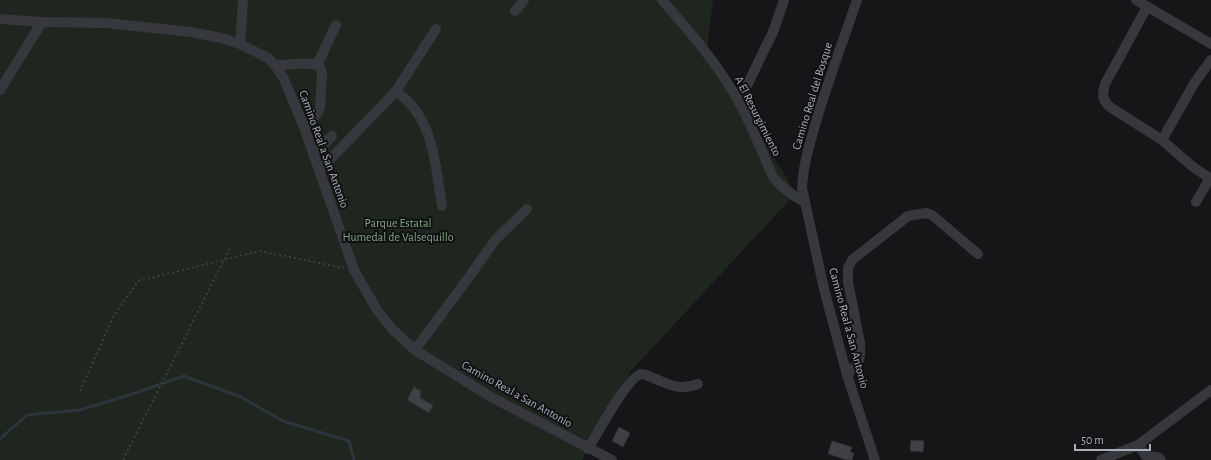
<svg xmlns="http://www.w3.org/2000/svg" width="1211" height="460" font-family="'Alegreya Sans',sans-serif">
	<rect width="100%" height="100%" fill="#161618"/>
	<path fill="#1e261f" d="M0 0H713L707 50 796 193 631 371 582 460H0Z"/>
	<g fill="none" stroke-linecap="round" stroke-linejoin="round">
		<path stroke="#2c353c" stroke-width="3" d="M0 439 27 415 80 410 126 396 184 376 241 397 283 421 349 441 354 460"/>
	</g>
	<g fill="#404145" stroke="#303034">
		<path d="M414 387 421 391 420 398 433 405 429 413 407 400Z"/>
		<path d="M619 427 630 433 623 447 612 441Z"/>
		<path d="M911 440 924 441 923 452 910 451Z"/>
		<path d="M832 441 852 447 850 452 854 453 852 460H847L828 454Z"/>
	</g>
	<g fill="none" stroke-linecap="round" stroke-linejoin="round">
		<g stroke="#3d3f44" stroke-width="2" stroke-dasharray="2 3" stroke-linecap="butt">
			<path d="M80 391 113 317 138 281 260 251 344 268"/>
			<path d="M123 460 230 248"/>
		</g>
		<g stroke="#37383d" stroke-width="10">
			<path d="M662 0C690 32 718 64 739 102 752 126 762 152 773 177 782 188 792 195 804 202"/>
			<path d="M857 0C843 41 828 81 816 122 810 143 803 165 802 188L824 289 847 375 875 460"/>
			<path d="M1136 0 1211 44"/>
			<path d="M1147 7 1105 84C1102 94 1102 100 1110 107L1162 140 1193 167 1210 178 1196 202"/>
			<path d="M515 11 524 0"/>
			<path d="M0 19 42 22 106 23 191 32 221 38 240 44 268 58 275 65 283 77 304 127 354 270 377 310 392 329 415 350 491 397 612 460"/>
			<path d="M240 44 243 0"/>
			<path d="M275 65C284 65 312 62 318 65 321 67 321 70 322 74L320 108 318 113 304 127"/>
			<path d="M317 65 336 25"/>
			<path d="M0 90 42 22"/>
			<path d="M396 91C401 96 408 100 412 106 435 133 436 172 442 206"/>
			<path d="M739 102 773 32 784 0"/>
			<path d="M1162 140 1195 82 1211 60"/>
			<path d="M313 155 332 136"/>
			<path d="M319 171 396 91 436 29"/>
			<path d="M415 350 469 277 495 240 527 209"/>
			<path d="M847 375C859 362 861 362 860 343L848 282V268L852 260 908 216 926 213 932 215 978 254"/>
			<path d="M1138 445 1146 456 1158 457 1161 460"/>
			<path d="M588 449C596 436 628 375 642 374 646 374 650 377 653 378 671 385 679 391 698 384"/>
			<path d="M1101 460 1138 445 1211 390"/>
		</g>
	</g>
	<g text-anchor="middle" stroke-width="4" stroke-linejoin="round" paint-order="stroke">
		<g font-size="12" fill="#a8adb8" stroke="#111113">
			<text transform="translate(812 96) rotate(-73)" y="4">Camino Real del Bosque</text>
			<text transform="translate(758 116) rotate(63)" y="4">A El Resurgimiento</text>
			<text transform="translate(324 149) rotate(70)" y="4">Camino Real a San Antonio</text>
			<text transform="translate(849 328) rotate(75)" y="4">Camino Real a San Antonio</text>
			<text transform="translate(517 394) rotate(29)" y="4">Camino Real a San Antonio</text>
		</g>
		<g font-size="12" fill="#7fa381" stroke="#111113">
			<text x="398" y="227">Parque Estatal<tspan x="398" dy="14">Humedal de Valsequillo</tspan></text>
		</g>
	</g>
	<path d="M1075 444v6h75v-6" fill="none" stroke="#a8adb8" stroke-width="2"/>
	<text x="1081" y="444" font-size="12" fill="#a8adb8" stroke="#111113" stroke-width="3" paint-order="stroke">50 m</text>
</svg>
